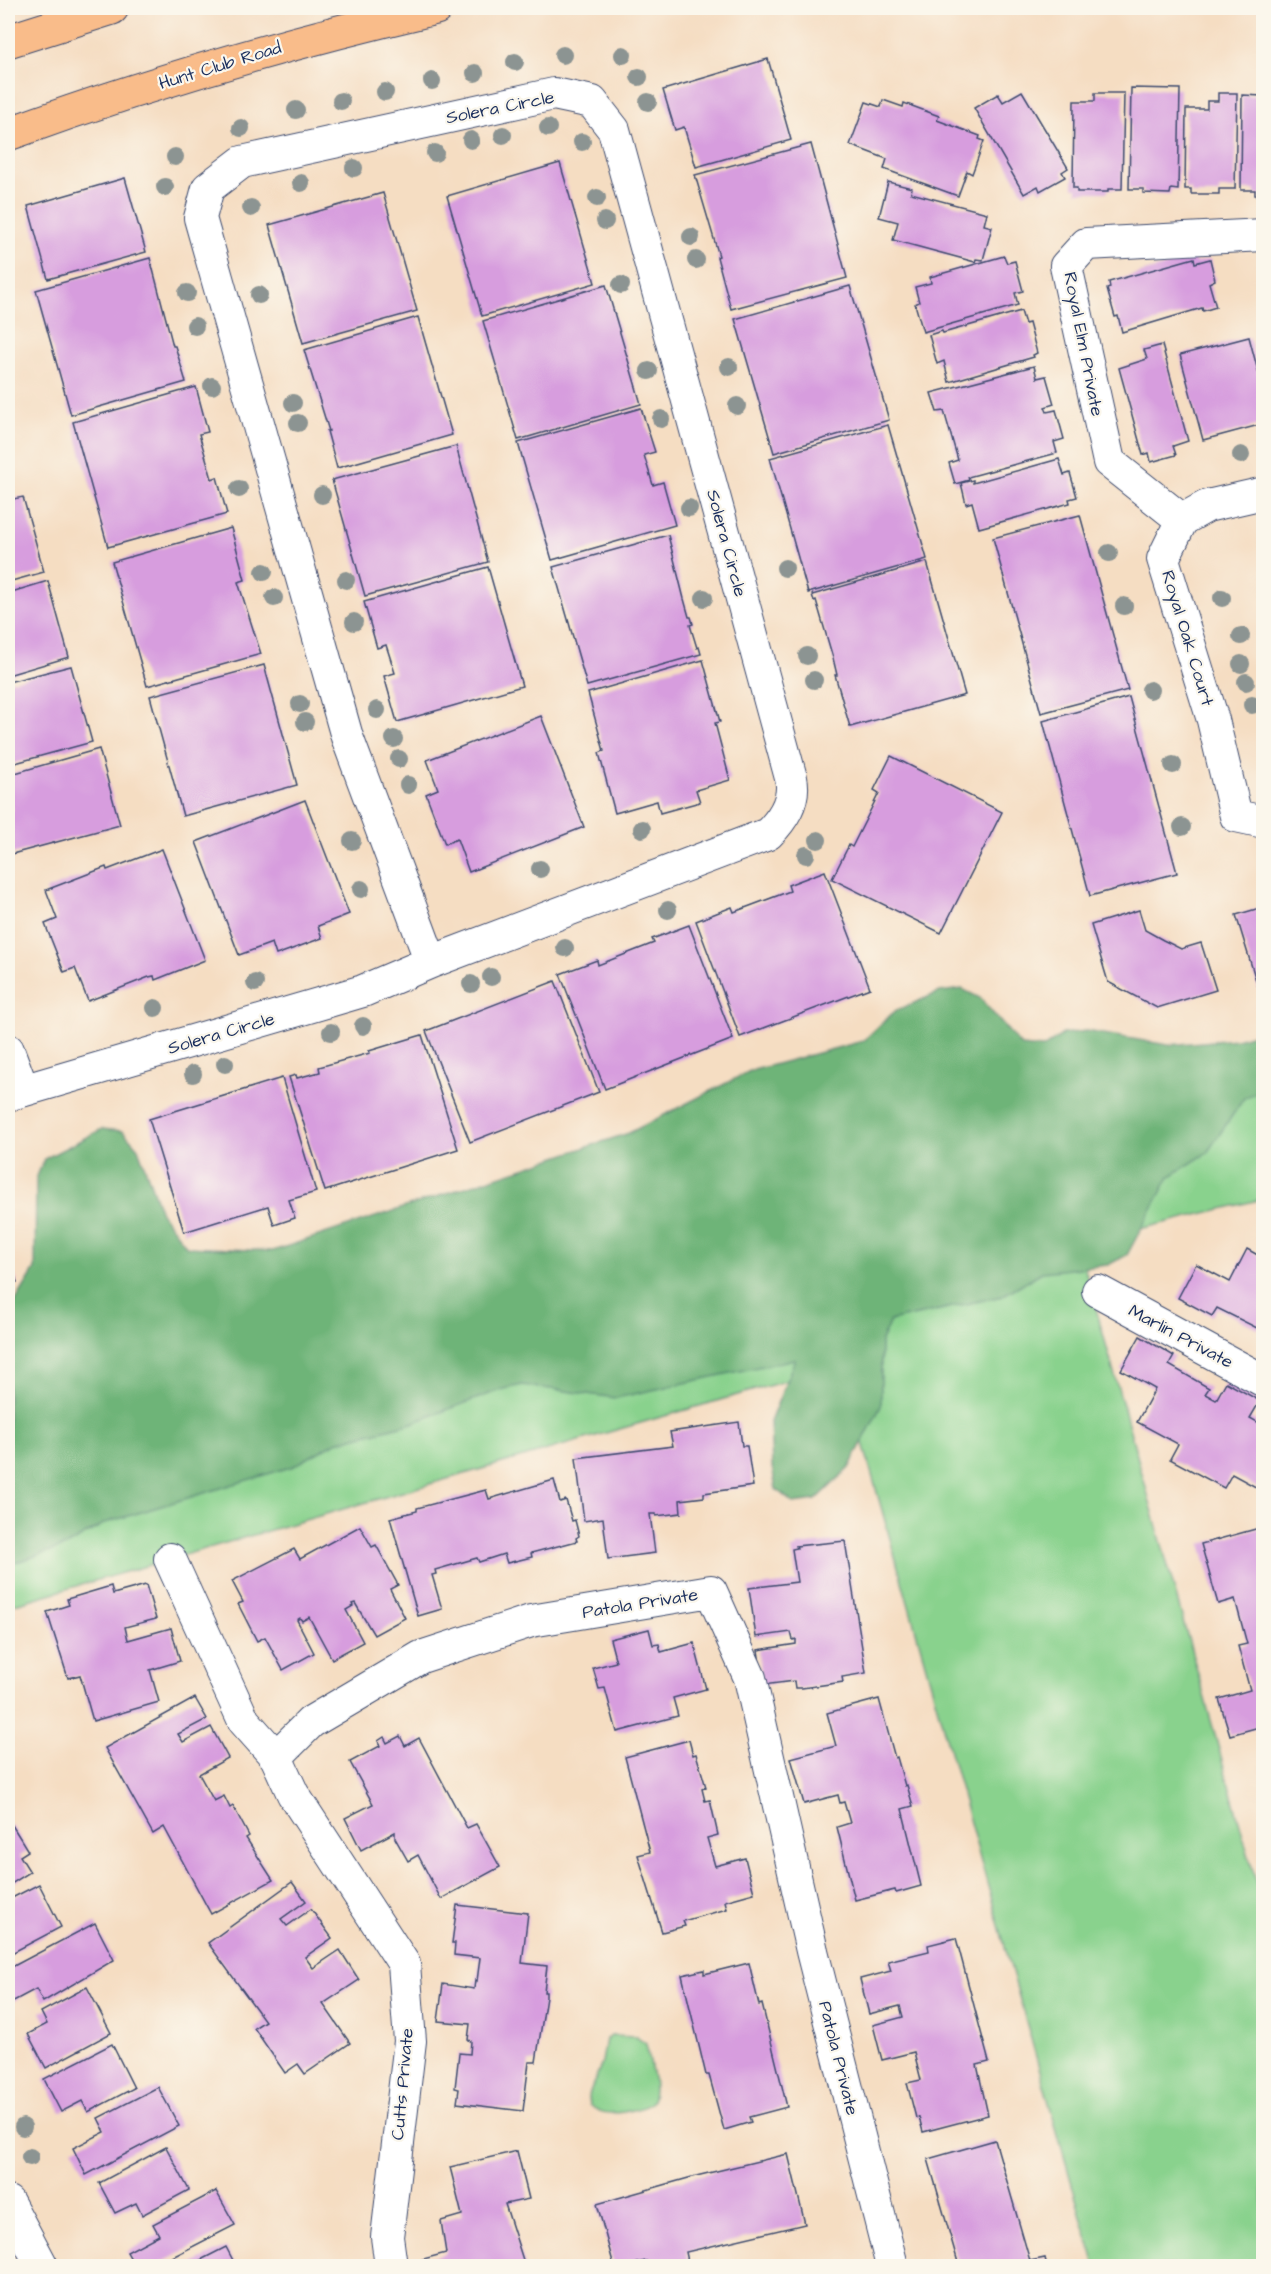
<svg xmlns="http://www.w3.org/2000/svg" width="1271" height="2274" font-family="'Architects Daughter',sans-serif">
	<rect width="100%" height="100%" fill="#fbf7ec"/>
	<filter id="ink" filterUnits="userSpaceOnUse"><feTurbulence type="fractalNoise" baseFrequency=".0167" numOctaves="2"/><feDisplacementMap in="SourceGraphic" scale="12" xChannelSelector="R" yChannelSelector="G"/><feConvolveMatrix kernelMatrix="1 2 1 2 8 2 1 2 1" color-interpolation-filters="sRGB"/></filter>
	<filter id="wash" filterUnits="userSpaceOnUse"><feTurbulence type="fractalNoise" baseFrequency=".008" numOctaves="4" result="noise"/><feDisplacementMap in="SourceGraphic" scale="24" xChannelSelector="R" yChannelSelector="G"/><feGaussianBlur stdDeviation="1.35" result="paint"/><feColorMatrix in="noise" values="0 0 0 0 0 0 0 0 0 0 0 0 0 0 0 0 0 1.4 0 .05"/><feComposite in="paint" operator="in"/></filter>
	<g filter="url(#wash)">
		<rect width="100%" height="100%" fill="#f5ddc2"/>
		<g fill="#89d28d" stroke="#528076" stroke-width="1.5">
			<path d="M1263 1035V1199L1078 1244 1263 1907V2266H1095L841 1365 8 1606V1411Z"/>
			<path d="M611 2036 636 2037 646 2044C648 2056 660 2094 650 2103 643 2109 633 2110 624 2112 609 2114 601 2114 589 2105L588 2098 602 2062 606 2039Z"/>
		</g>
		<path fill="#6eb478" stroke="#44726b" stroke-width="1.5" d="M962 989 980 998 1021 1046 1043 1048 1063 1034 1086 1031 1168 1045 1237 1039 1263 1031V1089L1244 1098 1207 1153 1169 1177 1127 1255 1108 1265 1042 1272 1002 1296 890 1321 881 1341V1406L849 1468 816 1500 793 1503 776 1489 772 1467 770 1422 795 1359 616 1398 522 1385 500 1390 409 1424 336 1442 294 1466 105 1523 66 1546 8 1565V1310L12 1307 35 1269 36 1179 44 1159 102 1129 123 1131 138 1148 161 1213 187 1247 273 1251 629 1133 750 1071 863 1041 895 1011 940 992Z"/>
		<g id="blocks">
			<g fill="#d79dde">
				<path d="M768 59 791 140 696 167 684 127 675 130 663 90Z"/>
				<path d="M1131 88 1180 89 1178 190 1171 189 1170 194 1143 193V189H1129Z"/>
				<path d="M1022 91 1068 168 1062 172 1065 177 1040 191 1038 186 1024 194 974 108 998 94 1003 102Z"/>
				<path d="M1095 93H1124L1122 189H1108V192H1077V188H1073L1074 101H1095Z"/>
				<path d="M1218 93H1237L1235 189H1219V194H1191V189H1185L1186 109H1207V101H1218Z"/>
				<path d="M1242 95 1263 96V195H1255V190H1241Z"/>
				<path d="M883 100 903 107 904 103 939 116 937 120 980 136 979 139 984 141 972 174 967 171 958 196 884 169 887 159 850 145 866 102 881 107Z"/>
				<path d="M811 144 847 278 731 309 717 257 719 256 695 175Z"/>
				<path d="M560 163 595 283 482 316 447 196Z"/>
				<path d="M125 178 146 252 48 279 28 206Z"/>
				<path d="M888 182 912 188 911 193 987 213 984 225 992 227 983 260 976 259 975 262 893 240 898 222 879 217Z"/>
				<path d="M383 193 417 311 303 343 269 225Z"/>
				<path d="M1004 256 1007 263 1015 261 1023 291 1015 293 1018 305 923 332 915 304 919 302 915 287 931 283 930 277Z"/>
				<path d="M150 258 173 346H175L186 382 71 415 36 290Z"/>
				<path d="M1194 258 1195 263 1210 259 1215 280 1209 283 1216 307 1203 311 1202 308 1122 332 1118 316 1115 317 1107 289 1110 288 1109 282Z"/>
				<path d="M606 285 641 404 518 440 483 321Z"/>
				<path d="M850 286 889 420 774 453 735 319Z"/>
				<path d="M1021 311 1025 324 1029 323 1037 353 1033 355 1034 357 949 382 944 361 937 364 929 335 942 331 943 333Z"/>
				<path d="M418 317 452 435 337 468 327 431H329L304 350Z"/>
				<path d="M1249 337 1263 390V424L1203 440 1180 355Z"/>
				<path d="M1162 345 1188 441 1173 446 1176 455 1151 462 1149 453 1143 455 1119 368 1147 359 1144 350Z"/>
				<path d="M1034 366 1037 378 1046 376 1054 404 1045 407 1047 412 1056 410 1064 439 1054 442 1057 453 968 477 969 480 955 484 949 463 958 460 944 411 937 412 931 393Z"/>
				<path d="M196 387 208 432 199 434 212 479 217 477 227 514 108 547 73 422Z"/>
				<path d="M641 408 655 452 644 455 653 485 663 482 675 525 552 560 518 443Z"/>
				<path d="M888 425 927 559 808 593 770 458Z"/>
				<path d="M456 446 488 562 365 596 332 480Z"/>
				<path d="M1059 459 1064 475 1070 473 1077 497 1069 499 1070 503 979 528 972 502 966 504 961 483 973 480V483Z"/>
				<path d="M23 497 44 572 8 582V500Z"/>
				<path d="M1080 515 1128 690 1041 713 993 538Z"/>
				<path d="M231 528 245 580 238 582 261 654 147 686 112 562Z"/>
				<path d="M668 535 684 599 689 617H691L693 624 690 625 697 648 699 647 701 654 587 686 553 567Z"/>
				<path d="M927 562 965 695 850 727 835 675H837L833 658 816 600 814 601 812 595Z"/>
				<path d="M488 567 522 686 397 722 384 676 395 673 386 645 377 648 364 602Z"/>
				<path d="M48 581 69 657 8 675V593Z"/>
				<path d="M703 660 720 722 715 723 730 780 696 790 700 802 660 813 657 801 615 813 599 753 604 751 588 693Z"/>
				<path d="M264 665 297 785 183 816 150 696Z"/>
				<path d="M71 666 92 742 8 765V682Z"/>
				<path d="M1129 697 1177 873 1090 896 1043 721Z"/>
				<path d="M541 716 584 827 469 872 457 839 445 844 426 794 438 789 427 760Z"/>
				<path d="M99 749 120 825 12 854 8 839V812L12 810 8 793V775Z"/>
				<path d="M891 756 1002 812 941 933 832 879 849 845 852 847 879 793 874 790Z"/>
				<path d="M305 800 349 914 318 926 322 938 276 955 272 943 239 955 196 842Z"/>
				<path d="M162 849 205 960 155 980 154 976 149 977 88 1001 75 968 64 972 45 924 57 919 46 890 106 867 107 870Z"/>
				<path d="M825 871 870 988 740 1037 696 921 732 907 734 912 790 891 788 885Z"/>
				<path d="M1263 907V1000H1262L1236 915Z"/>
				<path d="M1139 910 1145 930 1163 940 1181 949 1201 943 1216 990 1157 1008 1108 982 1091 925Z"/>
				<path d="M689 925 733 1039 605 1089 560 974 597 960 598 965 654 943 652 939Z"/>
				<path d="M555 981 599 1092 470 1142 426 1031Z"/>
				<path d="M422 1035 458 1149 325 1191 289 1077 296 1075 297 1078 320 1072 319 1067 370 1053 369 1051Z"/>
				<path d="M282 1078 316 1192 289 1200 295 1218 274 1225 268 1206 184 1232 149 1119Z"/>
				<path d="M1247 1249 1263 1258V1321L1259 1329 1217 1308 1212 1316 1178 1298 1196 1264 1230 1282Z"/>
				<path d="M8 1256 17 1282 8 1285Z"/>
				<path d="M1140 1336 1174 1356 1169 1365 1209 1388 1205 1394 1216 1400 1226 1382 1260 1401 1250 1418 1259 1423 1263 1416V1491L1232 1474 1224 1488 1170 1459 1178 1444 1137 1422 1155 1389 1121 1370Z"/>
				<path d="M739 1422 742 1446H747L753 1486 704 1493V1497L680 1500 681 1513 656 1516V1514H650L655 1553 608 1559 603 1518 584 1521 576 1458 673 1446 670 1432Z"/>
				<path d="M554 1480 560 1502 566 1500 572 1521 575 1520 579 1536 576 1538 577 1541 531 1553 532 1557 507 1563 504 1554 479 1562 477 1558 435 1570 436 1574 432 1575 442 1609 418 1616 390 1518 417 1511V1508L486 1490 489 1499Z"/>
				<path d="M360 1526 372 1547 376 1545 398 1585 390 1589 405 1618 374 1635 355 1603 352 1604 353 1606 346 1610 363 1642 332 1659 309 1617 302 1621 300 1618 297 1620 314 1653 283 1670 265 1637 257 1641 238 1604 243 1602 232 1581 294 1549 300 1559Z"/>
				<path d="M1263 1527V1726L1230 1735 1219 1699 1250 1690 1238 1646 1247 1644 1235 1599 1218 1604 1201 1544Z"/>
				<path d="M845 1541 866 1673 842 1677 843 1682 802 1688H795L794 1681 763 1685 758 1650 796 1644V1639L793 1640 791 1632 756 1637 749 1588 797 1582 792 1549 797 1548 796 1546Z"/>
				<path d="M146 1585 156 1619 125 1627 128 1640 171 1628 180 1661 150 1670 159 1702 93 1721 80 1675 68 1678 47 1612 69 1605 67 1599 111 1586 113 1594Z"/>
				<path d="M649 1629 653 1645 659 1644 661 1652 694 1643 706 1689 673 1698 678 1716 617 1732 605 1688 599 1689 593 1668 616 1662 610 1639Z"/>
				<path d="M195 1698 207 1719 178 1734 183 1742 211 1727 228 1758 199 1774 214 1801 224 1796 230 1808 233 1806 249 1836 246 1838 273 1880 211 1914 164 1827 153 1834 105 1748Z"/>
				<path d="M879 1699 895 1758 897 1757 905 1786 907 1785 913 1806 902 1809 921 1886 896 1893 895 1890 855 1900 837 1827 850 1823 844 1802 840 1803 838 1795 804 1804 791 1758 836 1746 827 1713Z"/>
				<path d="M400 1736 405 1746 419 1738 467 1828 476 1824 500 1867 441 1899 418 1855 408 1861 395 1838V1832L361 1850 345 1818 373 1804 350 1762 380 1746 378 1741 384 1737 387 1743Z"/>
				<path d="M689 1740 693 1755 696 1754 706 1787 702 1789 705 1801 710 1800 718 1835 707 1838 715 1866 745 1858 754 1893 725 1901 727 1909 683 1921 685 1926 662 1932 638 1855 650 1852 625 1757Z"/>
				<path d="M12 1825 28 1851 20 1856 30 1872 8 1886V1828Z"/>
				<path d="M292 1882 306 1901 281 1919 287 1926 311 1909 332 1938 305 1957 313 1968 340 1950 359 1980 323 2004 350 2043 305 2074 298 2064 285 2073 254 2028 265 2021 208 1943Z"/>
				<path d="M39 1884 61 1927 8 1955V1900Z"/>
				<path d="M457 1905 528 1913 522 1963 547 1966 544 1992H546V1997L536 2062H529L523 2111 457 2103 459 2089 455 2088 459 2053 470 2054 471 2041 468 2040 470 2024 438 2021 443 1984 474 1989 475 1980 477 1981 480 1958 454 1955 455 1943H452Z"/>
				<path d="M95 1923 114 1960 43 2002 36 1989 8 2004V1969Z"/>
				<path d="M956 1938 989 2062 977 2065 988 2115 923 2132 919 2117 916 2118 907 2083 921 2080 914 2052 882 2060 873 2025 903 2017 900 2006 869 2014 860 1979 891 1971 888 1961 929 1951 928 1945Z"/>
				<path d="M749 1963 759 2005 762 2004 787 2107 749 2117 751 2122 724 2130 709 2075H706L682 1975 704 1970V1974Z"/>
				<path d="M87 1987 111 2033 46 2068 28 2034 47 2024 41 2012Z"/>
				<path d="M112 2044 134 2088 88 2112 82 2101 61 2112 44 2079Z"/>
				<path d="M158 2087 179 2126 86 2175 73 2148 105 2132 98 2118Z"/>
				<path d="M995 2140 1030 2261 1045 2258 1047 2266H959L928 2159Z"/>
				<path d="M166 2147 189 2190 142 2215 136 2203 115 2213 99 2183Z"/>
				<path d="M517 2151 529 2199 505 2204 525 2266H417L416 2261 446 2253 441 2221 462 2215 450 2167Z"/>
				<path d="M788 2154 805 2224 686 2252 689 2266H647L646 2261 637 2263V2266H614L597 2204 692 2177Z"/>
				<path d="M216 2191 235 2225 155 2266H135L127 2252 159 2235 153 2224Z"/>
				<path d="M226 2247 236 2266H189Z"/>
			</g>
		</g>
	</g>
	<g filter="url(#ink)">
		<use href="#blocks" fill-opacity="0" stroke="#3c496d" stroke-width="1.5"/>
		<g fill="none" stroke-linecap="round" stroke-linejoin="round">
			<g stroke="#3c496d" stroke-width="34">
				<g id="street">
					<path d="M1264 493 1207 506 1182 520 1163 559 1213 720 1236 816 1264 822"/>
					<path d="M1182 520 1109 462 1066 266 1086 244 1264 235"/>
					<path d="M8 1050 23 1090"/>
					<path d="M8 1095 363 991 431 962 768 834C782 820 796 800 791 778L614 130 592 102 554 94 242 162 208 188 200 218 347 737 431 962"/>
					<path d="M1098 1291 1264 1381"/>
					<path d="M170 1559 244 1721 276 1757 293 1794 404 1964 410 2041 387 2237 391 2266"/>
					<path d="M276 1757 311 1722 421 1657 531 1621 711 1591 750 1678 812 1951 892 2266"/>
					<path d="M8 2202 42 2266"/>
				</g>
			</g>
			<g stroke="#3c496d" stroke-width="35">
				<g id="primary">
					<path d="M8 41 112 8"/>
					<path d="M8 134C148 83 291 42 436 8"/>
				</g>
			</g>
			<use href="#street" stroke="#fff" stroke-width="32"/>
			<use href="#primary" stroke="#f9bc8a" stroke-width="33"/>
		</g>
		<g fill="#8c9492">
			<circle cx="563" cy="55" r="9"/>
			<circle cx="623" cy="55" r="9"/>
			<circle cx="515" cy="62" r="9"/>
			<circle cx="475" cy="73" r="9"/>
			<circle cx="639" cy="77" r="9"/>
			<circle cx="432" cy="81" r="9"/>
			<circle cx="385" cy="92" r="9"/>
			<circle cx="341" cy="101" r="9"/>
			<circle cx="648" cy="102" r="9"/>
			<circle cx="296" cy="110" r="9"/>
			<circle cx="241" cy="128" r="9"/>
			<circle cx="548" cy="128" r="9"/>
			<circle cx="503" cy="135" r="9"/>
			<circle cx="471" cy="140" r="9"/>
			<circle cx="582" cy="142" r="9"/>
			<circle cx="435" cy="153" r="9"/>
			<circle cx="175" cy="157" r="9"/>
			<circle cx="354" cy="168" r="9"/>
			<circle cx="301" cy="183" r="9"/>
			<circle cx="165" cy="187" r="9"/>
			<circle cx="597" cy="198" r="9"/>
			<circle cx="251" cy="208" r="9"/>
			<circle cx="605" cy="221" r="9"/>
			<circle cx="691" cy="237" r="9"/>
			<circle cx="696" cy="260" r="9"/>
			<circle cx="621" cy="285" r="9"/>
			<circle cx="187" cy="293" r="9"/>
			<circle cx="259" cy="295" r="9"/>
			<circle cx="195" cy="326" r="9"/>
			<circle cx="729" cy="367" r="9"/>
			<circle cx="649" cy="371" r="9"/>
			<circle cx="212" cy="386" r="9"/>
			<circle cx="293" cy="403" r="9"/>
			<circle cx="737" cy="406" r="9"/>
			<circle cx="661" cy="419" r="9"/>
			<circle cx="298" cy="423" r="9"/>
			<circle cx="1241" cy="455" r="9"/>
			<circle cx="239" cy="489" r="9"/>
			<circle cx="322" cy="495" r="9"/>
			<circle cx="689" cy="508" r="9"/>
			<circle cx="1109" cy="553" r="9"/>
			<circle cx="785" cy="568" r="9"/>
			<circle cx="264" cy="572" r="9"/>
			<circle cx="346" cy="580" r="9"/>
			<circle cx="274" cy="598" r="9"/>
			<circle cx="704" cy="598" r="9"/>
			<circle cx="1222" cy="598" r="9"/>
			<circle cx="1124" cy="606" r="9"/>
			<circle cx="354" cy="622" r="9"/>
			<circle cx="1241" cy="636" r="9"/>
			<circle cx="807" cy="656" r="9"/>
			<circle cx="1241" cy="664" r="9"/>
			<circle cx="814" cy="680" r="9"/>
			<circle cx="1246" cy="682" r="9"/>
			<circle cx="1150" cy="690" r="9"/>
			<circle cx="300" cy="704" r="9"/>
			<circle cx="1252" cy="705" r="9"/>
			<circle cx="377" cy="710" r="9"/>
			<circle cx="305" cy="722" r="9"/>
			<circle cx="394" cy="739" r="9"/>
			<circle cx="399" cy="759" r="9"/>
			<circle cx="1173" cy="765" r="9"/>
			<circle cx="408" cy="785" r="9"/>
			<circle cx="1182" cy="827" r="9"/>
			<circle cx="642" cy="829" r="9"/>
			<circle cx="818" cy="840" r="9"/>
			<circle cx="352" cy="841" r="9"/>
			<circle cx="806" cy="855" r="9"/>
			<circle cx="540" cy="869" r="9"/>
			<circle cx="361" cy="889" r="9"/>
			<circle cx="668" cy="910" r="9"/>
			<circle cx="565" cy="948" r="9"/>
			<circle cx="491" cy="977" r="9"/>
			<circle cx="255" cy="983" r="9"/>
			<circle cx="471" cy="984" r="9"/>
			<circle cx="155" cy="1008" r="9"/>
			<circle cx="363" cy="1026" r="9"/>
			<circle cx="331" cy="1032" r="9"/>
			<circle cx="225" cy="1064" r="9"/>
			<circle cx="193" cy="1074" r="9"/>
			<circle cx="23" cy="2127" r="9"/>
			<circle cx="30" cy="2157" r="9"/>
		</g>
	</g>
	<g text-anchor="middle" stroke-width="4.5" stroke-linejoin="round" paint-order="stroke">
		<g font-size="18" fill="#1b2f5e" stroke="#fbf7ec">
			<text transform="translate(220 65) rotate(-17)" y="6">Hunt Club Road</text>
			<text transform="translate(500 107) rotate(-11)" y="6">Solera Circle</text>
			<text transform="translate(1084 344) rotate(79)" y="6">Royal Elm Private</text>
			<text transform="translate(727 543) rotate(75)" y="6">Solera Circle</text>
			<text transform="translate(1188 638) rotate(73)" y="6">Royal Oak Court</text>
			<text transform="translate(221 1033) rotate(-16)" y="6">Solera Circle</text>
			<text transform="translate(1181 1336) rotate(28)" y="6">Marlin Private</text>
			<text transform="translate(640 1603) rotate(-9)" y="6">Patola Private</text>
			<text transform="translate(839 2058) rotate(76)" y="6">Patola Private</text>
			<text transform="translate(402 2084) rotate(-85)" y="6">Cutts Private</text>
		</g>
	</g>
	<rect width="1271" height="2274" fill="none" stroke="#fbf7ec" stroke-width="30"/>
</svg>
